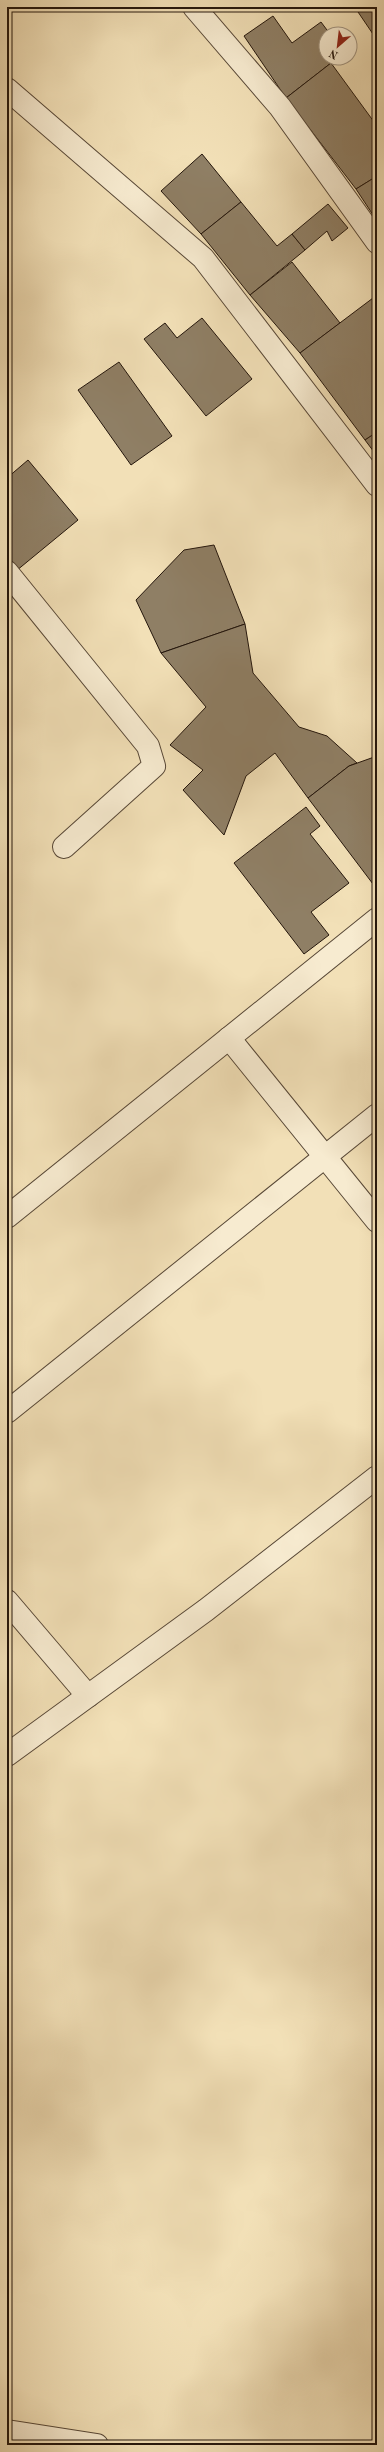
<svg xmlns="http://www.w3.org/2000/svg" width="384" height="2452" font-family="'Old Standard TT',serif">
	<rect width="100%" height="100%" fill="#f2e0b7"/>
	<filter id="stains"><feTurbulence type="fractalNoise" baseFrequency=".005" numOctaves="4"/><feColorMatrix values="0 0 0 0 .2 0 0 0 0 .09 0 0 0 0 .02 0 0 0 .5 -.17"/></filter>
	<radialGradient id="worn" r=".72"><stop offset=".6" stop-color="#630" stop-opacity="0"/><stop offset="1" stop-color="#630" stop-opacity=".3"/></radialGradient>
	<g fill="#8f7f65" stroke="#24160c">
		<path d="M359 7H377V40L356 9Z"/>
		<path d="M273 16 292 43 321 22 330 34H326V58H344L331 63 286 98 244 36Z"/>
		<path d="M331 63 377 126V176L356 189 286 98Z"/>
		<path d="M202 154 241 202 201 234 161 191Z"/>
		<path d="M377 176V221L356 189Z"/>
		<path d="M241 202 277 246 292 234 305 250 250 295 201 234Z"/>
		<path d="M328 204 348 228 332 241 327 231 305 250 292 234Z"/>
		<path d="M292 262 340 323 300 353 250 295Z"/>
		<path d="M377 295V432L365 440 300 353Z"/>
		<path d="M202 318 252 379 206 416 144 339 165 323 177 338Z"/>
		<path d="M119 362 172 436 131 465 78 390Z"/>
		<path d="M377 432V456L365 440Z"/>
		<path d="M28 460 78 520 16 571 7 561V478Z"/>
		<path d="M214 545 245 624 161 653 136 600 184 550Z"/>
		<path d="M245 624 253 673 299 727 327 736 357 763 349 766 308 798 275 753 246 776 224 835 183 790 203 770 170 745 206 707 161 653Z"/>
		<path d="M377 756V887L376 888 308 798 349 766Z"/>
		<path d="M306 807 320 826 310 834 349 883 311 912 329 935 304 954 234 863Z"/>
	</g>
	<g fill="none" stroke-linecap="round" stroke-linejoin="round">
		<g stroke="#584837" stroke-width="24">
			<g id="minor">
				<path d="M194 7 280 107 377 242"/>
				<path d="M7 89 203 258 377 485"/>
				<path d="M7 572 148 746 154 766 64 847"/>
				<path d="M229 1038 377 1221"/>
				<path d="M7 1217 377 919"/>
				<path d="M7 1412 377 1115"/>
				<path d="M7 1601 88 1696"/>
				<path d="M7 1755 206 1610 377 1477"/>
				<path d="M7 2431 97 2445"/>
			</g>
		</g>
		<use href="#minor" stroke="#f7ebd0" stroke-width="22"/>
	</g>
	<rect width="384" height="2452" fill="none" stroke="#f2e0b7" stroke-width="24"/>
	<rect x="8" y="8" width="368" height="2436" fill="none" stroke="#24160c" stroke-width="2"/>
	<rect x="12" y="12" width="360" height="2428" fill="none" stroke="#24160c"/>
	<g transform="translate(338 46) rotate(208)"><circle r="19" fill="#f7ebd0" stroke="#a39682"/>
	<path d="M0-3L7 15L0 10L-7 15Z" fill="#8f2418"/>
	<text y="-6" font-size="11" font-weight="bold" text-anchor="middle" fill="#24160c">N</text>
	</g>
	<rect width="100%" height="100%" filter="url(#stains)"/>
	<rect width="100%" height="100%" fill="url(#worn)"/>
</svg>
